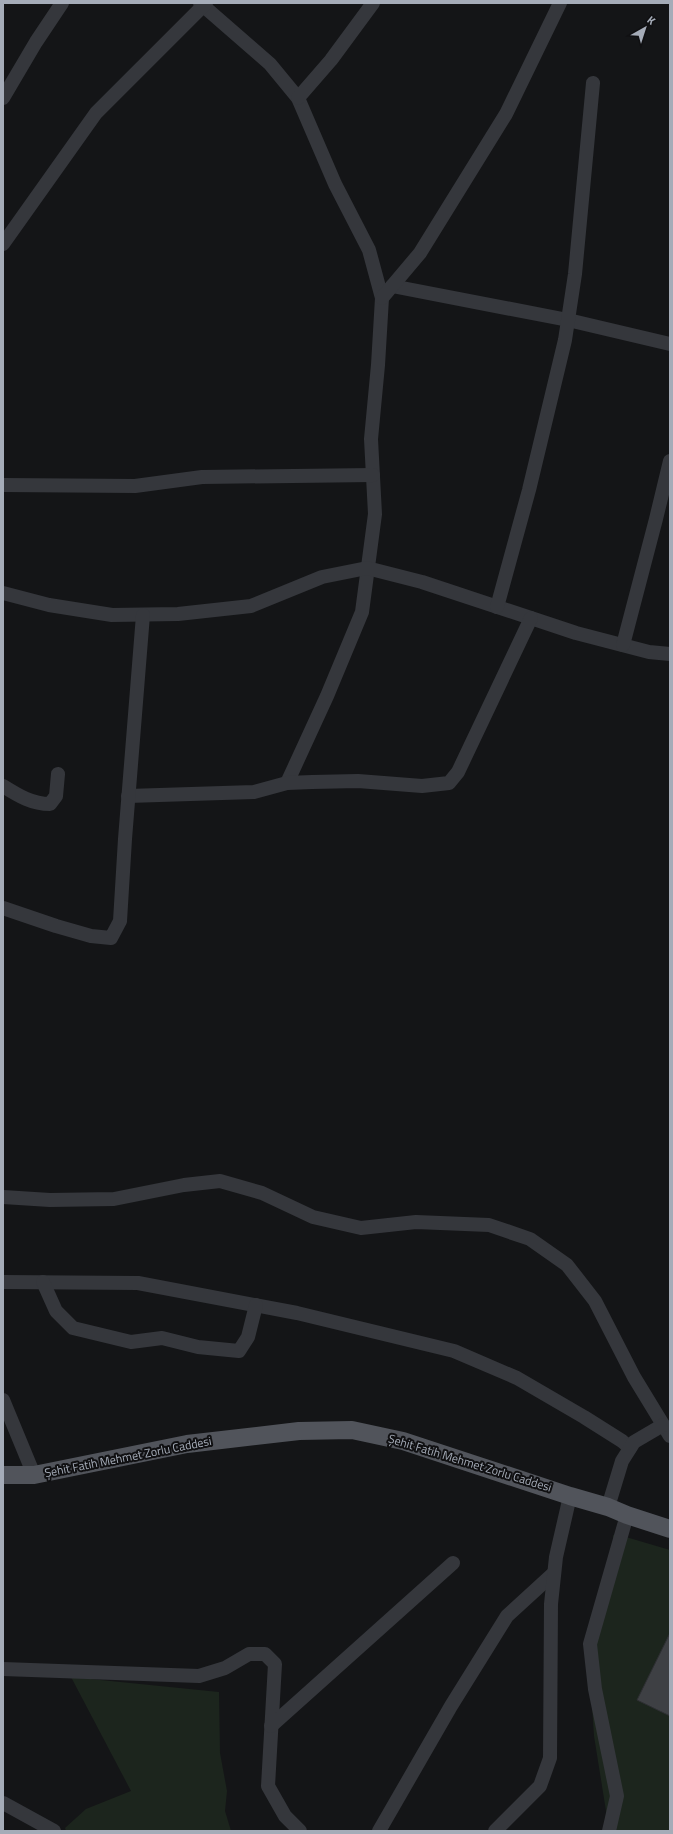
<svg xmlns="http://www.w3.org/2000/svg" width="673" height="1834" font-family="'Titillium Web',sans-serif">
	<rect width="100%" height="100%" fill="#141517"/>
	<g fill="#1c251d">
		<path d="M613 1535 626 1537 670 1550V1831H605L606 1811 594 1736 589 1660 613 1556Z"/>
		<path d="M71 1677 219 1692 220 1753 227 1791 225 1811 231 1831H66L65 1828 86 1809 131 1791Z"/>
	</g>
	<path fill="#3e4044" stroke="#2e2f33" d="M670 1633V1716L637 1700Z"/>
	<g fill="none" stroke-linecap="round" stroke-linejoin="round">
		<g stroke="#35373c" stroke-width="14">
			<path d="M200 3 270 64 298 98 335 184 369 250 382 298 378 365 371 439 375 514 362 612 327 696 287 783"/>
			<path d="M3 98 36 42 62 3"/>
			<path d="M298 98 331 60 373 3"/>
			<path d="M3 244 96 113 206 3"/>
			<path d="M392 286 568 320 670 344"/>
			<path d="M382 298 420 253 506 114 560 3"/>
			<path d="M3 485 135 486 202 477 373 475"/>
			<path d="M3 593 49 605 112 615 178 614 251 606 322 577 367 568 422 582 576 633 649 652 670 654"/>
			<path d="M497 607 529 490 565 340 575 274 593 83"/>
			<path d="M623 645 656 519 670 461"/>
			<path d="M3 786C19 796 32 804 50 804L56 796 58 774"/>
			<path d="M128 796 254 792 287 783 312 782 358 781 422 786 449 783 458 772 531 618"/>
			<path d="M3 908 56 926 91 936 111 938 120 921 125 839 143 615"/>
			<path d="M3 1197 50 1200 114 1199 184 1185 220 1181 262 1193 313 1217 361 1228 416 1222 489 1225 530 1239 567 1265 595 1301 634 1377 670 1436"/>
			<path d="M3 1282 138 1283 297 1313 454 1351 517 1378 584 1417 622 1441 630 1448"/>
			<path d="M43 1282 56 1311 73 1328 131 1342 162 1338 198 1347 239 1351 248 1337 256 1305"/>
			<path d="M3 1400 34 1475"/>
			<path d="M608 1507 622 1461 634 1442 663 1425"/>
			<path d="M3 1669 199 1676 225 1668 249 1654H265L275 1664 268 1786 285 1816 300 1831"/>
			<path d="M271 1726 453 1563"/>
			<path d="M3 1803 54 1831"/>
			<path d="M379 1831 451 1706 507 1616 554 1573"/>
			<path d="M495 1831 540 1786 550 1758 551 1604 556 1557 570 1496"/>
			<path d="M609 1831 617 1796 595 1689 590 1644 627 1515"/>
		</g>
		<path stroke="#51545b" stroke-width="18" d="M3 1475H34L187 1444 299 1431 352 1430 403 1441 570 1496 608 1507 627 1515 670 1529"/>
	</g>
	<g text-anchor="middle" stroke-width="4" stroke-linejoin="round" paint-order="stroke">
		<g font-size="12" fill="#a5acb8" stroke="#101012">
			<text transform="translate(128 1457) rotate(-11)" y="4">Şehit Fatih Mehmet Zorlu Caddesi</text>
			<text transform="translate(470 1463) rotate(17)" y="4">Şehit Fatih Mehmet Zorlu Caddesi</text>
		</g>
	</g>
	<rect width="673" height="1834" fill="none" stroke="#a5acb8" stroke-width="8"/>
	<g transform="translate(645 28) rotate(39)" stroke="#101012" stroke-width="3" paint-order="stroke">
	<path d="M0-3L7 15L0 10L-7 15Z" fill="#a5acb8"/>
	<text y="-6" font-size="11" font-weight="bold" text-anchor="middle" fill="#a5acb8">K</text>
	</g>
</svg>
